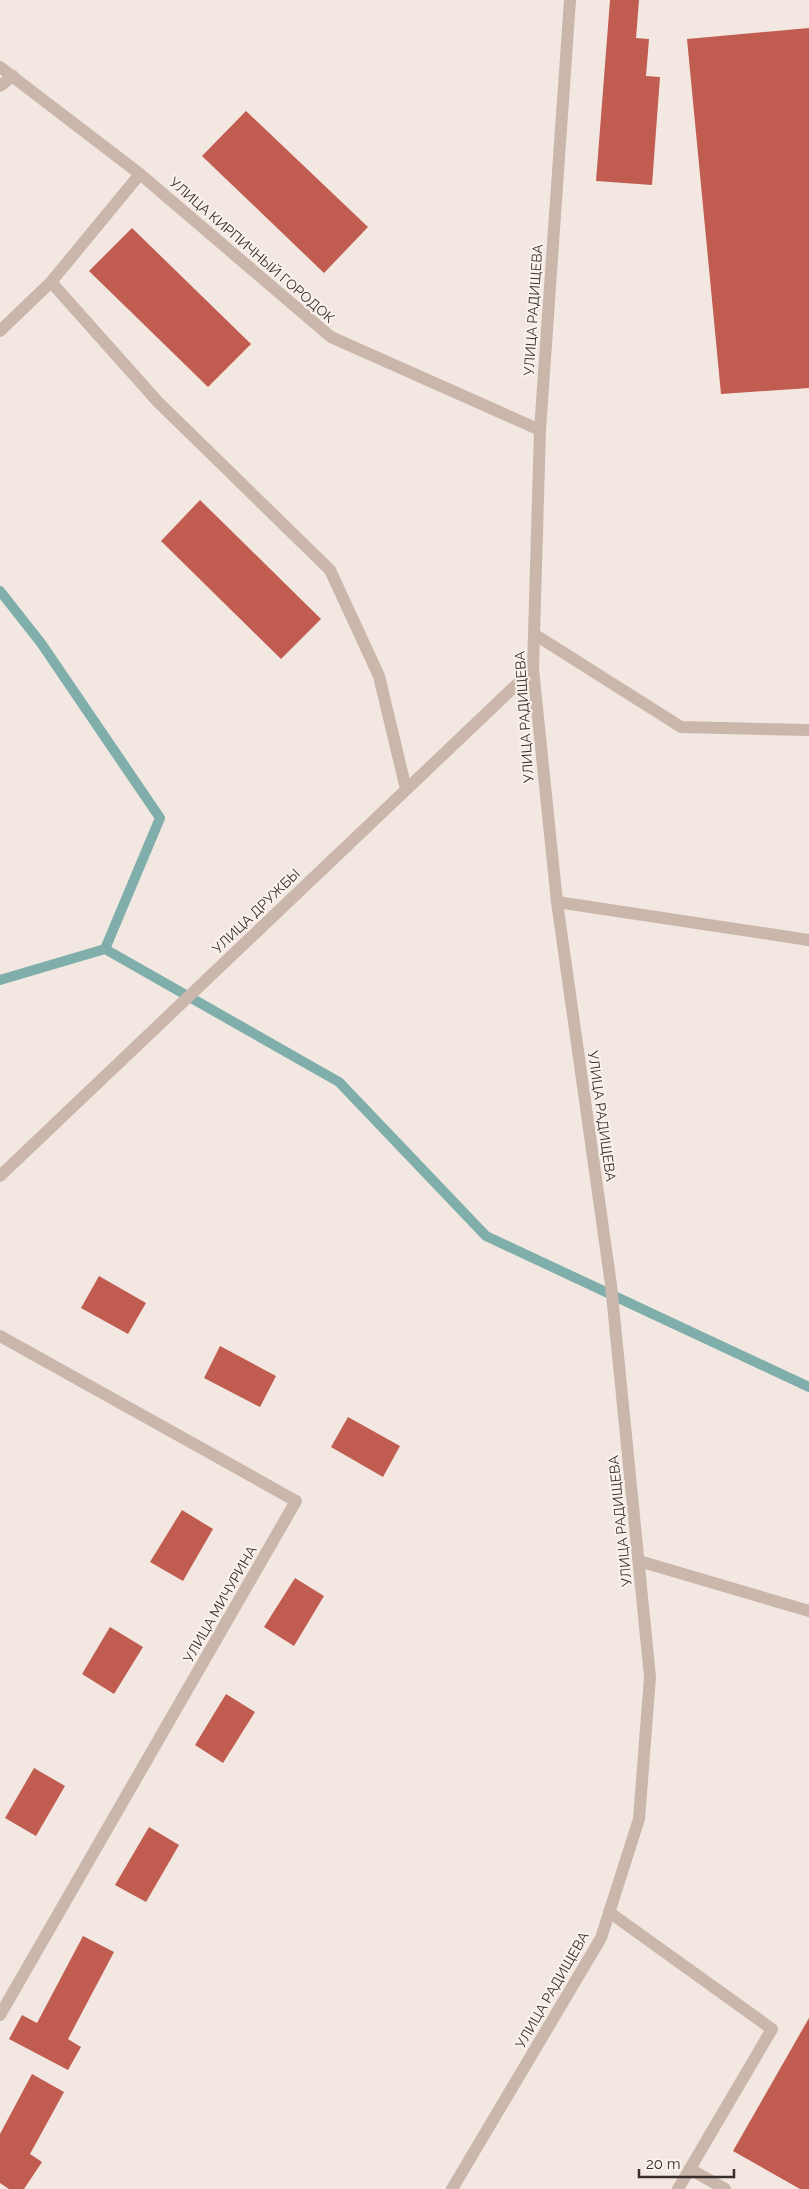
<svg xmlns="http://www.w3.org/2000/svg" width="809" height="2189" font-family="Raleway,sans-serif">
	<rect width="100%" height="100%" fill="#f2e8e1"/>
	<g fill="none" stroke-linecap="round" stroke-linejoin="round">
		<g stroke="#80afab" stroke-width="10">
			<path d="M0 591 41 643 160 818 105 949"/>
			<path d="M0 980 105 949 339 1082 486 1236 809 1387"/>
		</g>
	</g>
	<g fill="#c15d50">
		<path d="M610 0H639L636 38 649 39 646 76 660 77 652 185 596 181Z"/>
		<path d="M809 28V388L721 394 687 39Z"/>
		<path d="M246 111 368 227 324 273 202 156Z"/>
		<path d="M132 228 251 344 208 387 89 271Z"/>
		<path d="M200 500 321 619 281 659 161 541Z"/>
		<path d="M99 1276 146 1303 128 1334 81 1308Z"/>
		<path d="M220 1346 276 1376 260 1407 204 1378Z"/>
		<path d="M348 1417 400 1446 383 1477 331 1447Z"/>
		<path d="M182 1510 213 1529 183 1581 150 1562Z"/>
		<path d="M295 1578 324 1596 294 1646 264 1627Z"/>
		<path d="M110 1627 143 1647 114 1694 82 1674Z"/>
		<path d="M226 1694 255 1712 223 1763 195 1745Z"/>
		<path d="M34 1768 65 1786 36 1836 5 1818Z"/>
		<path d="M149 1827 179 1845 146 1902 115 1885Z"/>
		<path d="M83 1936 114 1952 68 2039 81 2047 68 2070 9 2039 22 2015 37 2023Z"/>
		<path d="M809 2018V2189H800L733 2151Z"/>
		<path d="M32 2074 64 2092 30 2154 42 2162 24 2189H9L0 2183V2134Z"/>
	</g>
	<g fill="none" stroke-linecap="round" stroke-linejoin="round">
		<g stroke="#cbb6ac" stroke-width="12">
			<path d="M0 67 140 174"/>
			<path d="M0 86 13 76"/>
			<path d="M51 282 158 402 330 570 379 676 406 789"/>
			<path d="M0 331 51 282 140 174 331 337 540 430"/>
			<path d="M534 634 681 727 809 730"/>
			<path d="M557 902 809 940"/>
			<path d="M0 1176 533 669"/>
			<path d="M0 1336 296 1501 0 2015"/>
			<path d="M639 1561 809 1611"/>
			<path d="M609 1912 772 2029 678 2189"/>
			<path d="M690 2169 725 2189"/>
			<path d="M452 2189 601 1938 639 1819 650 1677 611 1285 557 902 533 669 540 430 570 0"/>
		</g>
	</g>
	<g text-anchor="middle" stroke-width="4" stroke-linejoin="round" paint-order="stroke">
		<g font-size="14" fill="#392e2b" stroke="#faf2ed">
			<text transform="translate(252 250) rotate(41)" y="5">УЛИЦА КИРПИЧНЫЙ ГОРОДОК</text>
			<text transform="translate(533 310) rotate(-86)" y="5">УЛИЦА РАДИЩЕВА</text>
			<text transform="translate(524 717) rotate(-94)" y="5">УЛИЦА РАДИЩЕВА</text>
			<text transform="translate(256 911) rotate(-44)" y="5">УЛИЦА ДРУЖБЫ</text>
			<text transform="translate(602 1116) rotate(82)" y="5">УЛИЦА РАДИЩЕВА</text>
			<text transform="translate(620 1521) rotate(-96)" y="5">УЛИЦА РАДИЩЕВА</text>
			<text transform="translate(220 1604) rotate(-60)" y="5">УЛИЦА МИЧУРИНА</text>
			<text transform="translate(552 1990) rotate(-60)" y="5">УЛИЦА РАДИЩЕВА</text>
		</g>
	</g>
	<path d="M639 2169v8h95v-8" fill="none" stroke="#392e2b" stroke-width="2.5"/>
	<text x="646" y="2169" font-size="15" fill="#392e2b" stroke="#faf2ed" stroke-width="4" paint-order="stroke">20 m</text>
</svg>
